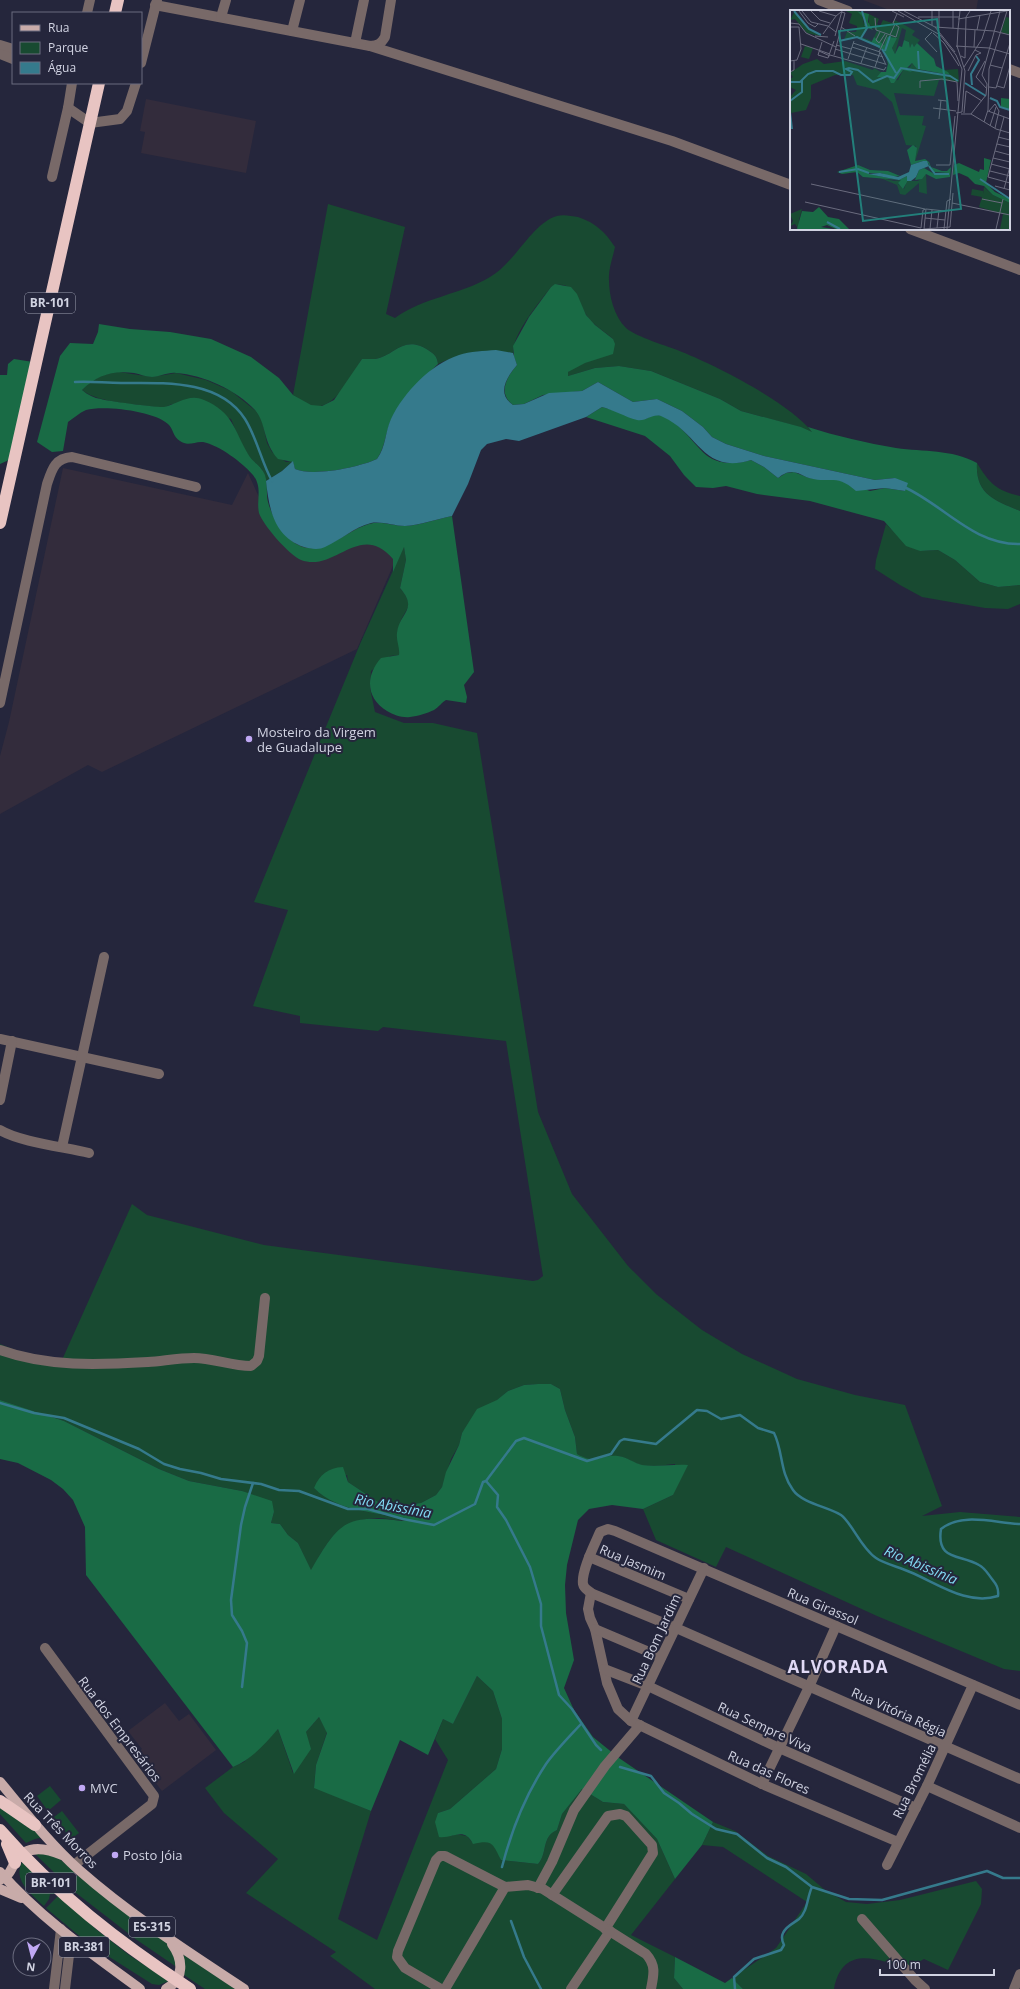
<svg xmlns="http://www.w3.org/2000/svg" width="1020" height="1989" font-family="'Open Sans',sans-serif">
	<rect width="100%" height="100%" fill="#25263c"/>
	<g fill="#332c3c">
		<path d="M863 0H978L976 11H892Z"/>
		<path d="M146 99 256 121 246 173 141 153 145 132 140 131Z"/>
		<path d="M63 468 232 505 248 473 274 530 366 528 401 547 357 649 102 772 88 765 0 814V756L9 722Z"/>
		<path d="M165 1703 179 1721 189 1714 216 1750 162 1791 134 1755 142 1749 128 1731Z"/>
	</g>
	<g fill="#184a31">
		<path d="M328 204 405 227 386 314 395 318C424 297 460 295 490 277 515 263 532 223 557 216 563 214 572 216 578 217 596 223 605 232 615 247 613 257 608 270 609 280 609 296 614 316 626 328 636 337 668 346 682 352 717 366 790 403 813 433L800 427 741 411 720 399 651 371 619 366 595 368 568 376V372L573 367 597 358 613 339C604 331 593 325 587 316 578 303 579 289 563 285 558 284 555 284 551 287 539 303 513 333 513 353 486 348 463 352 438 364 437 356 434 354 428 350 403 334 395 356 375 359 371 359 366 359 362 359 352 374 333 415 309 405 304 402 298 398 293 395Z"/>
		<path d="M119 372 152 377 176 373 206 380 231 391 256 411 262 420 267 443 272 452 286 462 293 461 282 471 266 481C264 466 256 466 249 456 241 445 236 431 231 419L172 404 163 408C140 404 100 404 82 390 93 379 103 373 119 372Z"/>
		<path d="M977 463C989 483 997 491 1020 496V511C996 501 975 495 977 463Z"/>
		<path d="M886 524 896 534 920 551 938 550 955 560 980 582 998 587 1020 585V604L1008 609 985 608 922 597 900 585 875 569 876 560Z"/>
		<path d="M404 546 406 560 400 588C418 609 402 609 399 627 397 637 400 646 399 655L390 656 371 671 370 688 375 712 404 723H433L477 733 538 1112 572 1194 628 1266 656 1294 702 1330 742 1354 797 1379 855 1395 905 1405 942 1506 922 1516 960 1512 1020 1517V1671L1004 1669 877 1616 726 1547 716 1567 656 1540 643 1509 673 1495 675 1464C664 1465 652 1467 641 1465 633 1463 626 1457 618 1456 599 1455 598 1466 577 1454L575 1437 565 1410 560 1389 551 1384H538L524 1385 508 1391 468 1426 462 1433 459 1445 451 1459 442 1487 436 1495 421 1503 405 1505 381 1504 348 1482 347 1475 314 1488C337 1511 379 1513 409 1520 398 1522 389 1518 378 1518 338 1519 329 1539 311 1571L298 1543 288 1535 280 1524 271 1523 274 1512 242 1491 189 1481 159 1469 64 1421 0 1400V1344L25 1354 62 1360 132 1204 147 1215 264 1245 533 1281 538 1280 543 1276 506 1041 383 1027 378 1031 300 1023V1016L253 1006 288 910 254 902 360 644Z"/>
		<path d="M477 1676 493 1691 502 1719V1749L496 1769 450 1809 438 1813 452 1836 455 1834 467 1836 472 1842H490L496 1848 501 1860 538 1864C548 1853 541 1837 557 1830L562 1814 582 1789 603 1802 624 1804 657 1839 675 1879 631 1935 675 1957 674 1978 683 1989H375L330 1956 336 1952 246 1893 278 1859 224 1813 205 1788 233 1767 244 1762 278 1729 293 1773 306 1732 319 1717 327 1732 316 1765 314 1787 371 1811 338 1919 377 1940 448 1760 435 1739 443 1719 453 1724Z"/>
		<path d="M50 1786 61 1800 48 1811 37 1796Z"/>
		<path d="M0 1802 44 1837 35 1839 26 1843 0 1814Z"/>
		<path d="M62 1811 79 1833 71 1839 54 1817Z"/>
		<path d="M713 1822 735 1831 768 1856 806 1874 825 1890 846 1902 867 1904 900 1900 976 1881 982 1889 981 1904 948 1970 924 1959 906 1969C877 1958 842 1945 834 1989H743L732 1978 776 1948 807 1902 723 1847 702 1845Z"/>
		<path d="M34 1853 55 1855 75 1872 65 1883Z"/>
		<path d="M23 1861 56 1892 54 1894H50L49 1899 44 1906C32 1895 11 1879 23 1861Z"/>
		<path d="M78 1875 155 1933 172 1948 178 1968 137 1940 67 1886Z"/>
		<path d="M59 1895 97 1930 129 1955 169 1981 159 1985 152 1984 89 1944 46 1908Z"/>
		<path d="M183 1954 236 1989H205L184 1975 185 1967Z"/>
	</g>
	<g fill="#196b45">
		<path d="M555 284 571 287 577 294 586 315 595 325 613 339 615 344 613 354 585 363 568 372V376L595 368 619 366 651 371 720 399 741 411 801 427 812 432 808 427C836 436 867 443 896 448 924 452 951 449 977 463 975 495 996 501 1020 511V585L998 587 980 582 955 560 938 550 920 551 906 546 884 521 810 501 757 494 726 486 713 488 696 487 684 475 670 456 645 436 586 417 602 407 646 419C669 401 694 448 709 457 721 465 738 464 751 460L764 467 778 478 786 473 794 472 809 478 837 479 870 491 885 488 905 491 895 478 875 480 764 456 726 444 712 437 703 427 682 411 657 399 633 402 598 382 582 391 543 395 524 404 513 405C497 393 507 377 517 365L514 357 513 346 529 317 551 287Z"/>
		<path d="M99 324 130 329 170 332 211 339 251 357 279 378 293 395 311 405 322 406 334 400 362 359C366 359 371 359 375 359 395 356 403 334 428 350 434 354 437 356 438 364 421 381 403 397 392 418 385 432 386 446 377 459 360 467 313 477 295 469L293 462 278 459C262 441 267 424 255 410 236 390 204 375 176 373 168 372 160 377 152 377 146 377 140 374 134 373 113 370 97 375 82 390 88 395 94 398 101 399 107 401 160 408 164 407 178 404 189 393 204 400 233 412 234 430 248 454 253 463 261 465 265 475 268 484 266 494 268 502 273 520 288 546 308 548 330 550 348 530 369 524 381 520 393 526 405 526 421 525 437 519 452 516L474 672 464 685 467 697 466 703 446 700C442 702 439 707 434 710 428 713 418 716 410 717 402 718 394 715 387 711 366 698 365 676 381 658L399 655C400 647 396 641 397 633 399 613 419 610 400 588L406 560 404 547 393 572V559C360 520 335 573 301 560 289 555 263 525 259 513 256 499 263 488 253 475 243 463 219 445 203 442 195 441 188 447 180 441 173 437 173 428 168 424 154 411 104 405 86 410 79 413 74 418 68 422L63 451 52 452 37 442 60 356 70 343 93 344 98 332Z"/>
		<path d="M14 359 33 362 11 459 0 464V375H7L8 364Z"/>
		<path d="M538 1384H551L560 1389 565 1410 575 1437 577 1454C599 1466 599 1454 618 1456 627 1457 634 1463 642 1465 657 1467 673 1464 688 1465L673 1495 643 1509 612 1505 589 1509 578 1520 567 1565 565 1585 566 1613 574 1660 564 1688 574 1710 593 1737 619 1758 713 1822 702 1845 675 1879 657 1839 624 1804 603 1802 582 1789 562 1814 557 1830C541 1837 548 1853 538 1864L501 1860C493 1844 493 1839 473 1844 464 1826 453 1839 439 1837L435 1822 438 1813 450 1809 496 1769 502 1749V1719L493 1691 477 1676 453 1724 443 1719 428 1755 400 1740 371 1811 314 1788 316 1765 327 1733 319 1717 306 1732 311 1749 294 1774 278 1729C264 1745 252 1759 233 1767L86 1575 85 1527 73 1500 63 1489 51 1480 18 1463 0 1459V1400L64 1421 159 1469 189 1481 242 1491 272 1501 274 1512 271 1523 280 1524 288 1535 298 1543 311 1570C339 1522 345 1514 402 1521L408 1520C376 1511 339 1513 314 1488 320 1474 328 1468 343 1467L348 1482 381 1504 405 1505 421 1503 436 1495 442 1487 446 1472 459 1445 462 1433 477 1409 497 1400 508 1391 524 1385Z"/>
		<path d="M675 1957 725 1983 732 1978 743 1989H683L674 1978Z"/>
	</g>
	<path fill="#357a8c" d="M496 350 513 353 517 365C507 377 496 393 513 405L524 404 549 393 582 391 598 382 633 402 657 399 682 411 703 427 712 437 726 444 764 456 875 480 895 478 908 483 905 491 885 488 856 491C836 473 830 484 809 478 803 476 798 472 792 472 786 472 782 475 778 478L764 467 751 460C703 475 699 433 663 417 653 412 647 422 637 420 625 417 614 410 602 407L586 417 519 441 506 439 487 444 481 450 468 484 452 516C437 519 420 525 405 526 394 526 382 521 371 523 354 527 341 540 325 547 320 550 310 549 304 547 274 537 269 509 266 481L282 471 293 461 295 469C313 477 360 467 377 459 386 447 385 432 391 419 404 392 431 364 459 355 470 351 484 351 496 350Z"/>
	<g fill="none" stroke-linecap="round" stroke-linejoin="round">
		<g stroke="#357a8c" stroke-width="2.5">
			<path d="M75 382C90 381 105 383 121 383 163 383 219 379 245 419 257 438 261 461 272 481"/>
			<path d="M904 487C944 505 973 545 1020 544"/>
			<path d="M0 1403 34 1413 64 1418 139 1449 164 1464 180 1469 201 1473 221 1479 261 1484 279 1490 299 1491 348 1509H368L403 1519 434 1525 475 1504 483 1482 486 1481 516 1441 524 1438 587 1461 611 1454 620 1441 624 1439 656 1444 697 1410 707 1411 721 1419 740 1415 758 1428 774 1433C783 1451 780 1473 793 1490 802 1503 828 1507 841 1515 852 1523 861 1548 876 1558 885 1564 899 1567 910 1572 937 1583 967 1606 998 1596 999 1588 996 1584 992 1579 988 1574 985 1568 979 1565 960 1554 936 1561 941 1529 962 1512 995 1523 1020 1524"/>
			<path d="M486 1481 498 1495 497 1507 506 1520 530 1567 541 1604V1626L559 1695 572 1709 596 1745 601 1750"/>
			<path d="M242 1687 247 1643 242 1631 232 1615 231 1600 241 1525 245 1507 253 1483"/>
			<path d="M620 1767 651 1776 664 1793 679 1803 692 1814 716 1829 737 1834 767 1858 786 1867 812 1887 849 1899 882 1900 987 1871 1003 1878H1020"/>
			<path d="M502 1867C511 1832 526 1794 546 1764 556 1750 569 1737 581 1724"/>
			<path d="M511 1921 524 1957 541 1989"/>
			<path d="M735 1989 734 1977 754 1959 781 1950 784 1945C782 1941 781 1937 783 1933 786 1926 794 1923 799 1919 808 1911 807 1897 812 1887"/>
		</g>
		<g stroke="#786968" stroke-width="10">
			<path d="M819 0 848 11"/>
			<path d="M155 5 370 46C378 45 381 44 385 37L391 0"/>
			<path d="M87 13 90 0"/>
			<path d="M221 17 226 0"/>
			<path d="M292 31 300 0"/>
			<path d="M355 43 364 0"/>
			<path d="M0 45 13 49"/>
			<path d="M370 46 672 141 791 185"/>
			<path d="M0 54 13 59"/>
			<path d="M141 63 157 0"/>
			<path d="M1009 69 1020 73"/>
			<path d="M68 108 90 123 120 119 127 111 136 83"/>
			<path d="M52 177 68 108 72 83"/>
			<path d="M910 229 1020 270"/>
			<path d="M0 703 47 484C52 469 55 458 72 457L196 487"/>
			<path d="M0 1039 159 1074"/>
			<path d="M0 1100 12 1041"/>
			<path d="M0 1130C20 1142 64 1147 89 1153"/>
			<path d="M62 1147 104 957"/>
			<path d="M0 1350C47 1367 98 1365 148 1362 163 1361 178 1358 194 1358 213 1358 231 1366 251 1366L257 1361 259 1356 265 1298"/>
			<path d="M589 1557 689 1599"/>
			<path d="M591 1593 588 1609 590 1618 595 1629 607 1683 618 1709 631 1721 762 1784 898 1842"/>
			<path d="M595 1629 661 1657"/>
			<path d="M45 1648 154 1796 152 1804 74 1865"/>
			<path d="M604 1669 648 1686 779 1748 916 1808"/>
			<path d="M1020 1705 615 1531 608 1529 600 1532C595 1544 581 1571 583 1584 584 1589 588 1590 591 1593L676 1628 1020 1779"/>
			<path d="M631 1721 704 1568"/>
			<path d="M762 1784 809 1687 836 1626"/>
			<path d="M927 1786 1020 1828"/>
			<path d="M887 1865 927 1786 973 1685"/>
			<path d="M538 1888 552 1862 574 1810 605 1766 640 1725"/>
			<path d="M552 1895 608 1816 620 1814 626 1816 652 1845 653 1853 605 1929"/>
			<path d="M862 1919 915 1980 925 1989"/>
			<path d="M54 1989 61 1929"/>
			<path d="M65 1989 71 1938"/>
			<path d="M441 1989 405 1968 397 1957 398 1951 436 1860 440 1856H445L505 1887 528 1885 543 1889 646 1954C656 1965 654 1974 651 1989"/>
			<path d="M445 1989 505 1887"/>
			<path d="M571 1989 610 1931"/>
			<path d="M1014 1989 1020 1974"/>
		</g>
		<g stroke="#c8aba9" stroke-width="10">
			<path d="M0 1782C25 1812 50 1844 79 1870 130 1915 188 1952 244 1989"/>
			<path d="M0 1872C40 1918 91 1953 140 1989"/>
			<path d="M0 1880C9 1876 11 1870 15 1862 26 1844 46 1848 62 1855"/>
			<path d="M0 1889 21 1898"/>
			<path d="M166 1989C185 1979 183 1959 172 1944"/>
		</g>
		<g stroke="#e8c4c2" stroke-width="12">
			<path d="M115 13 118 0"/>
			<path d="M0 523 99 83"/>
			<path d="M0 1801 35 1825"/>
			<path d="M0 1830C55 1893 120 1943 190 1989"/>
			<path d="M7 1844 15 1863"/>
		</g>
	</g>
	<g fill="#c0a8f4" stroke="#25263c" stroke-width="1.5">
		<circle cx="249" cy="739" r="4"/>
		<circle cx="82" cy="1788" r="4"/>
		<circle cx="115" cy="1855" r="4"/>
	</g>
	<g text-anchor="middle" stroke-width="4" stroke-linejoin="round" paint-order="stroke">
		<g fill="#25263c" stroke="#9d9fb0" stroke-width="1">
			<rect x="25" y="293" width="50" height="20" rx="3"/>
			<rect x="26" y="1873" width="50" height="20" rx="3"/>
			<rect x="129" y="1917" width="46" height="20" rx="3"/>
			<rect x="59" y="1937" width="50" height="20" rx="3"/>
		</g>
		<g font-size="12" font-weight="bold" fill="#d1d3e2">
			<text x="50" y="307">BR-101</text>
			<text x="51" y="1887">BR-101</text>
			<text x="152" y="1931">ES-315</text>
			<text x="84" y="1951">BR-381</text>
		</g>
		<g font-size="13" fill="#d1d3e2" stroke="#25263c" text-anchor="start">
			<text x="257" y="737">Mosteiro da Virgem<tspan x="257" dy="15">de Guadalupe</tspan></text>
			<text x="90" y="1793">MVC</text>
			<text x="123" y="1860">Posto Jóia</text>
		</g>
		<g font-size="13" fill="#d1d3e2" stroke="#25263c">
			<text transform="translate(633 1562) rotate(23)" y="5">Rua Jasmim</text>
			<text transform="translate(823 1606) rotate(23)" y="5">Rua Girassol</text>
			<text transform="translate(656 1639) rotate(-65)" y="5">Rua Bom Jardim</text>
			<text transform="translate(899 1712) rotate(24)" y="5">Rua Vitória Régia</text>
			<text transform="translate(765 1727) rotate(25)" y="5">Rua Sempre Viva</text>
			<text transform="translate(120 1729) rotate(53)" y="5">Rua dos Empresários</text>
			<text transform="translate(769 1772) rotate(24)" y="5">Rua das Flores</text>
			<text transform="translate(914 1781) rotate(-64)" y="5">Rua Bromélia</text>
			<text transform="translate(61 1830) rotate(46)" y="5">Rua Três Morros</text>
		</g>
		<g font-size="14" font-style="italic" fill="#82dbf4" stroke="#25263c">
			<text transform="translate(393 1506) rotate(11)" y="5">Rio Abissínia</text>
			<text transform="translate(921 1565) rotate(23)" y="5">Rio Abissínia</text>
		</g>
		<g font-size="17" font-weight="bold" letter-spacing="1" fill="#e0d9f5" stroke="#25263c">
			<text x="838" y="1673">ALVORADA</text>
		</g>
	</g>
	<g transform="translate(790 10)">
		<rect width="220" height="220" fill="#25263c"/>
		<path d="M5 1 18 18 33 27 17 23 5 9 0 10ZM56 1H67L73 6 74 16 77 18 71 27 82 31 81 33 67 27 54 30 57 22H66L67 19V16L59 13 62 4ZM79 4 89 9 87 14 90 16 93 10 102 13 104 10 113 14 125 21 122 25 130 30 124 37 122 33 120 39 119 32 114 30 116 20 112 18 105 44 102 38 106 28H97L94 35 86 31 84 27 87 21 79 14ZM216 7 220 8V25L211 22ZM15 36 23 38 19 49 11 47ZM27 49 34 54 55 51 83 60 84 58 91 62 88 67H98L100 71 108 70 113 60 123 61 113 59 120 57 122 53 127 59 157 66 160 65 154 60 168 59 169 72 149 70 144 86 104 83 110 105 134 106 132 115 136 116 125 152 126 136 116 135 102 92 88 80 67 75 63 65H45L21 75V88L16 100 1 103 0 87 6 80 0 77V69L3 67 0 63 13 54ZM136 164 137 184 129 182V173L115 185 110 184 107 175 88 167 104 171 112 170 108 174 114 179 117 171H128ZM194 177 203 185 220 193V219H210L213 204 189 197 192 187 181 185 182 179 193 181V184ZM12 199 9 210 12 213 8 218 5 214 0 216 3 211 0 204Z" fill="#184a31"/>
		<path d="M67 1 79 4 78 12 83 20 74 16 75 9ZM84 27 94 35 97 27 107 28 102 38 105 44 109 36 112 37 114 30 119 32 120 38 122 33 124 37 127 33 144 49 146 56 158 62 160 65 127 59 122 53 117 58 122 62 113 60 104 73H101L98 67H87L91 62H96L98 54 95 42 81 33ZM211 88 220 89V100L211 97ZM123 135 127 138 125 151 135 149 139 152 141 157 152 161H157L161 157 160 167 146 169 136 164 132 169 125 170 129 160 134 158 146 165 158 163 144 162 138 153 133 151 121 155 117 140ZM194 148 201 150 196 173 205 182 220 189V193L203 185 194 176 185 174 178 167 169 163 163 165 164 155 169 153 189 162 190 159 194 160ZM68 155 80 160 98 161 110 166 102 167 91 163H78L79 164 109 170 117 166V172L113 179 108 173 111 170 73 167 67 162 52 164 47 162ZM29 197 38 207 49 209 59 219H46L37 215 31 217 43 219H7L12 201 23 202Z" fill="#196b45"/>
		<path d="M133 151H137L139 156 129 160 126 167 121 171H117V166L109 170 78 164 90 163 108 167 119 162 121 155Z" fill="#357a8c"/>
		<path fill="none" stroke="#357a8c" stroke-width="2" d="M4 1 19 19 31 25M71 28 77 18 72 1M49 31 67 27 90 37M92 39 106 63M95 41 100 26M128 41 129 59M0 72H10L18 64 26 61H43L51 65H60L62 62 56 59 59 58 68 60 83 72 97 66 104 68 111 58 160 66 168 71M175 73 196 86M182 75 181 64 189 50 186 46M200 88 207 91 210 97 220 100M0 91 12 82V70M0 102 2 119M139 156 145 164H159M49 162 68 159 79 163M190 169 220 189M37 212 50 219"/>
		<path fill="none" stroke="#6a6b7e" stroke-width="1" d="M9 1 18 13 25 17 28 14M12 1 21 12 38 16 46 22M21 1 30 10 40 13M29 1 46 6M102 1 114 7M108 1 150 25 166 45 172 59 157 219M114 1 145 17 165 42M142 1V15M149 1V18M128 7H169M85 8 86 20 106 27 109 17 103 13 107 4M168 9 217 1M0 13 9 14 16 23 46 37M0 17H9L11 39 7 50 0 51M51 17 65 26M145 17 204 21 220 25M163 18V1M168 19 170 1M187 20 190 5M90 22 86 30 89 33 95 24M142 22 135 29 147 42M143 23 154 33 169 56M33 24 46 6 51 2 55 3 44 45M100 25 105 14M25 26 38 27M45 26 52 1M32 32 28 45 38 48 44 31M63 33 90 42M11 34 40 44M46 35 61 39M166 36 199 38 220 44M62 37 93 47M167 37 168 19M184 37 185 20M45 39 95 54M29 41 40 46M89 42 97 25M90 42 96 55M40 45 94 60 96 57M171 46 175 48 176 7 180 1M58 49 64 31M195 51 186 67 197 79M71 53 77 37M200 55 212 58M85 57 90 42M174 57 192 29 201 1M178 61 186 45 191 43 185 40M0 62 4 60V51M207 76 214 78 220 56M199 77 206 78 220 33M130 78V71L152 69 167 72 168 91M148 90 157 91V99M143 98 166 101M198 101 220 109M199 101 205 94 209 101 205 118M166 103 172 102 175 61 167 36M174 103 176 81 192 91M171 104H181L206 119 220 123M181 104 196 85 197 74 192 65 210 1M214 107 198 167 220 173M149 109 151 90M194 112 198 100 199 59 217 1M200 116 206 97M208 127 220 130M207 134 220 137M205 141 220 145M203 148 220 152M201 154 220 159M146 155H160L165 106M200 161 220 166M21 174 135 199M205 176 220 180M214 179 220 156M192 189 212 193M15 192 131 218 133 200 136 199M162 193 220 205M136 199 155 201M135 208 155 210M147 218 149 200M134 219 160 217 163 183M134 219 136 199M140 219 142 200M154 219 157 191 161 189M206 219 213 189"/>
		<path fill="#227f7a" fill-opacity="0.15" stroke="#227f7a" stroke-width="2" d="M147 9 171 199 73 211 49 21Z"/>
		<rect width="220" height="220" fill="none" stroke="#d1d3e2" stroke-width="2"/>
	</g>
	<rect x="12" y="12" width="130" height="72" fill="#25263c" stroke="#6a6b7e"/>
	<rect x="20" y="25" width="20" height="6" fill="#c8aba9" stroke="#6a6b7e"/>
	<text x="48" y="32" font-size="12" fill="#d1d3e2">Rua</text>
	<rect x="20" y="42" width="20" height="12" fill="#184a31" stroke="#6a6b7e"/>
	<text x="48" y="52" font-size="12" fill="#d1d3e2">Parque</text>
	<rect x="20" y="62" width="20" height="12" fill="#357a8c" stroke="#6a6b7e"/>
	<text x="48" y="72" font-size="12" fill="#d1d3e2">Água</text>
	<g transform="translate(32 1957) rotate(187)"><circle r="19" fill="#25263c" stroke="#6a6b7e"/>
	<path d="M0-3L7 15L0 10L-7 15Z" fill="#c0a8f4"/>
	<text y="-6" font-size="11" font-weight="bold" text-anchor="middle" fill="#d1d3e2">N</text>
	</g>
	<path d="M880 1969v6h114v-6" fill="none" stroke="#d1d3e2" stroke-width="2"/>
	<text x="886" y="1969" font-size="12" fill="#d1d3e2" stroke="#25263c" stroke-width="3" paint-order="stroke">100 m</text>
</svg>
